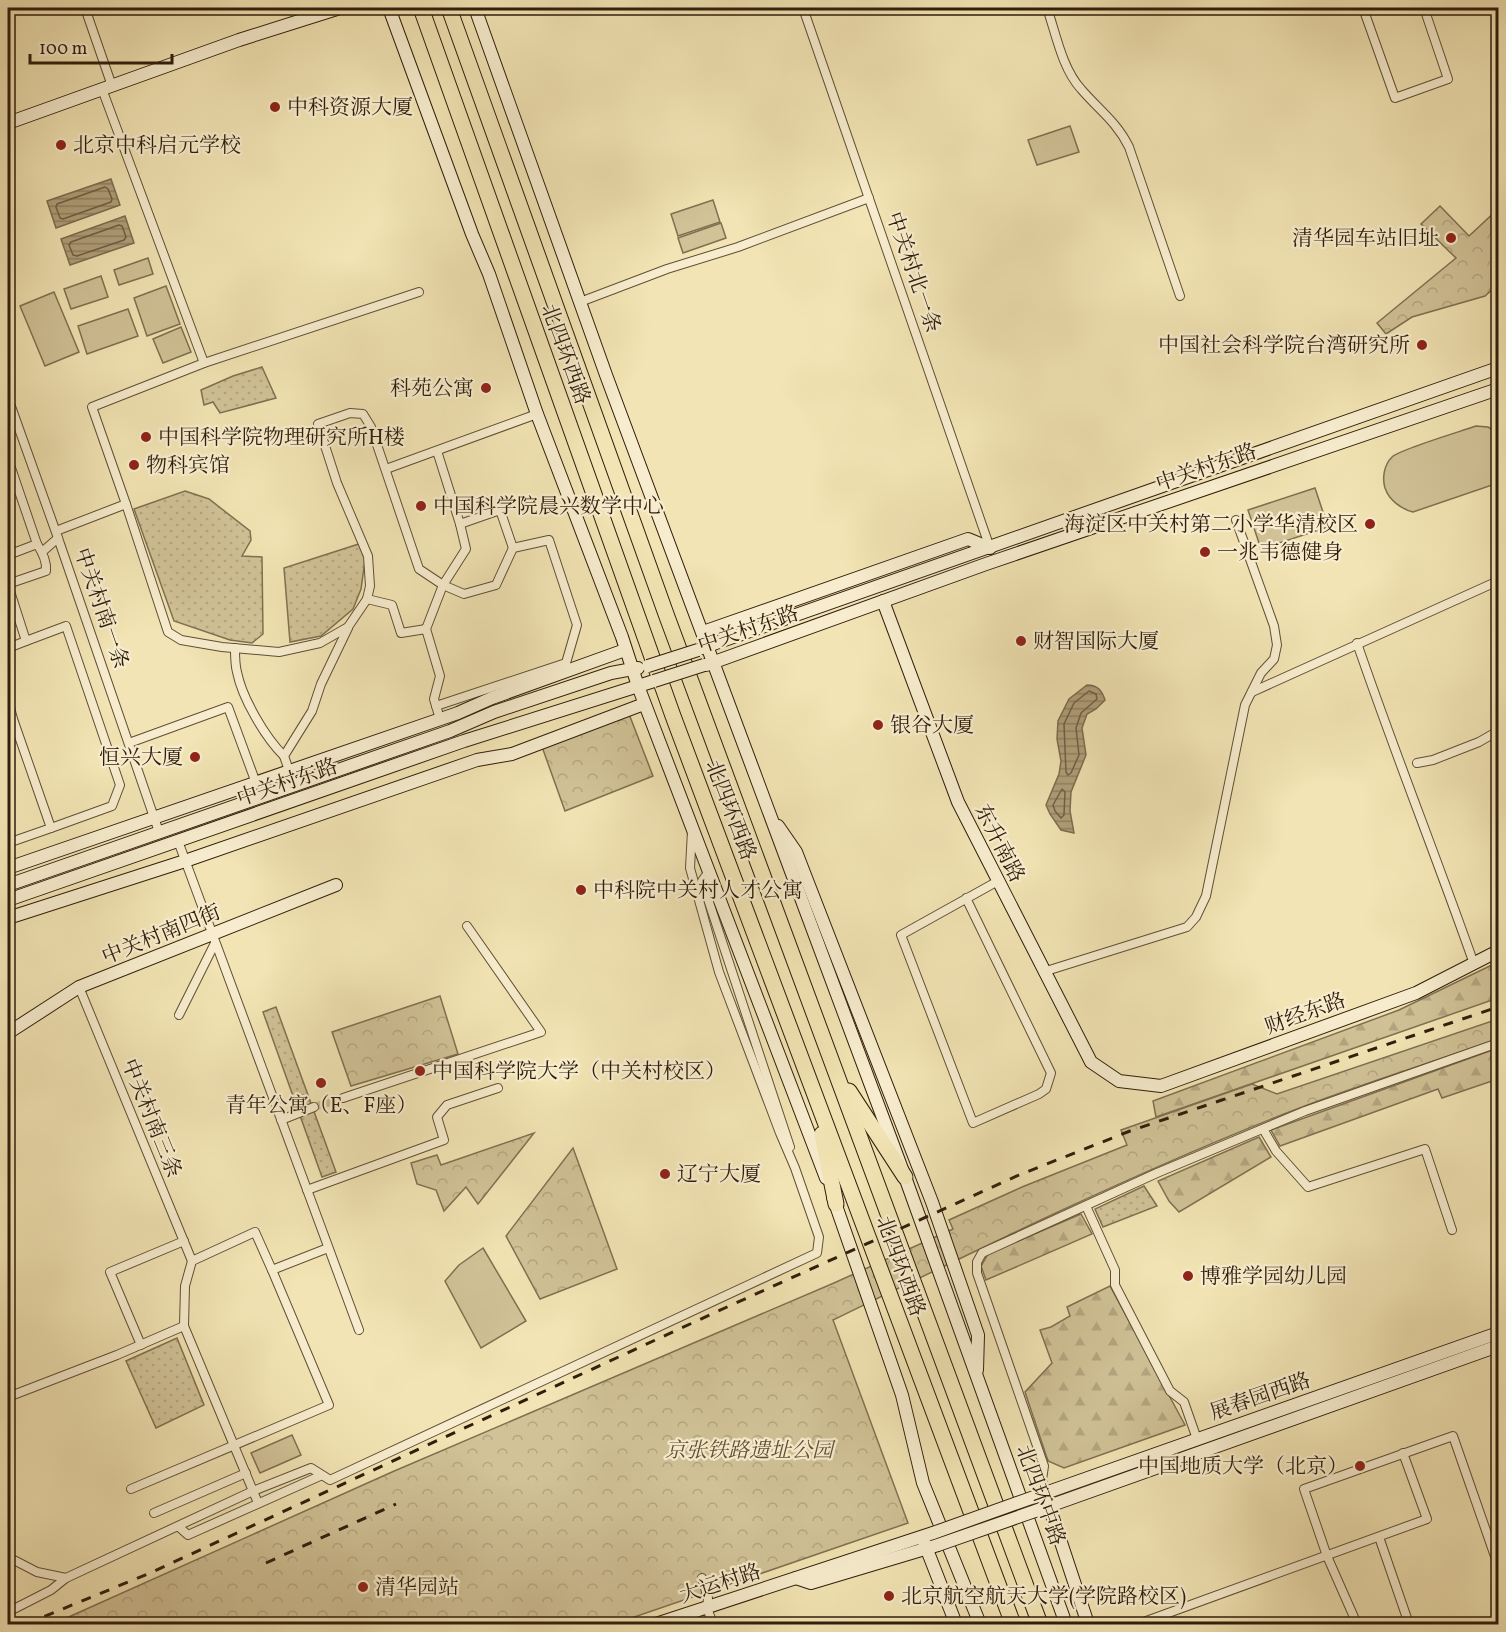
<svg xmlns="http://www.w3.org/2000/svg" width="1506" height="1632" font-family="Vollkorn,'Noto Serif SC',serif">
	<defs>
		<pattern id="grass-dots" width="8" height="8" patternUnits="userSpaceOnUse" patternTransform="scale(1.5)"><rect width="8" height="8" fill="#d1c297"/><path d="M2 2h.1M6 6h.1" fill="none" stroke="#b4a681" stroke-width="1.8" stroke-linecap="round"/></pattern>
		<pattern id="forest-firs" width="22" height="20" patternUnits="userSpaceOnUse" patternTransform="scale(1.5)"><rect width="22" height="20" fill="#d1c297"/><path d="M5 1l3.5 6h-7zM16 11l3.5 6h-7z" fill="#b4a681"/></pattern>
		<pattern id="park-crowns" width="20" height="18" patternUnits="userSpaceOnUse" patternTransform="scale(1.5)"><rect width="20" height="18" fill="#d1c297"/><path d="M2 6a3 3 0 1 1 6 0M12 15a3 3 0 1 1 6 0" fill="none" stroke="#b4a681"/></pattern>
		<pattern id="water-rules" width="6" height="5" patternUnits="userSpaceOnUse" patternTransform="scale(1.5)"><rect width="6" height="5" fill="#b0a07b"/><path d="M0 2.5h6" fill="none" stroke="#908263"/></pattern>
	</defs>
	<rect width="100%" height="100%" fill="#f2e4b4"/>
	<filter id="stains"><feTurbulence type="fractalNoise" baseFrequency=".00333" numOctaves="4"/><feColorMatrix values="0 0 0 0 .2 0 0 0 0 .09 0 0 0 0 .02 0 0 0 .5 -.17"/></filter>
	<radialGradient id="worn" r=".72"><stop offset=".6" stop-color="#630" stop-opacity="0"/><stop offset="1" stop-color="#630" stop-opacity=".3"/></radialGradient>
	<g fill="url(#grass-dots)" stroke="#807051" stroke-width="1.5">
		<path d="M262 367 276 398 220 413 213 402 204 405 201 390 233 376Z"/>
		<path d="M185 491 209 499 250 531 251 540 242 556 262 557 263 634 252 643 230 640 174 621 134 509Z"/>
		<path d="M365 542 367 546 361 589 353 609 321 636 290 642 284 568Z"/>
		<path d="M276 1007 336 1172 322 1177 263 1012Z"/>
		<path d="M1144 1186 1157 1206 1103 1227 1095 1209Z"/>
		<path d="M177 1338 204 1405 156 1428 126 1361Z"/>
	</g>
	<g fill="url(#forest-firs)" stroke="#807051" stroke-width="1.5">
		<path d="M1498 962V998L1156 1117 1153 1101 1399 1010Z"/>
		<path d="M1498 1048V1079L1442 1098 1438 1089 1280 1146 1271 1130Z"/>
		<path d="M1259 1137 1271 1157 1179 1212 1169 1201 1158 1181Z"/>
		<path d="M1081 1214 1092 1234 986 1280 981 1266 988 1254Z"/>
		<path d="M1110 1286 1185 1425 1064 1468 1048 1461 1025 1392 1052 1363 1040 1330 1051 1327 1070 1316 1067 1307Z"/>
	</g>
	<g fill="url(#park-crowns)" stroke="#807051" stroke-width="1.5">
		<path d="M1440 206 1469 236 1498 209V284L1485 296 1412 317 1386 334 1377 323 1456 258 1421 224Z"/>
		<path d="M629 714 653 776 565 811 541 744Z"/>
		<path d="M440 996 458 1054 351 1086 332 1032Z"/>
		<path d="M1498 1019V1039C1428 1064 1353 1086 1284 1114 1130 1175 981 1248 833 1320L908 1523 614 1624H53L392 1472 834 1283 953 1229 949 1220 1022 1187 1127 1145 1121 1130 1252 1084 1277 1094Z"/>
		<path d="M534 1133 478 1204 466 1187 444 1211 436 1190 417 1184 411 1163 437 1155 441 1165Z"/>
		<path d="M573 1148 617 1269 540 1299 506 1236Z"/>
	</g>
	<g fill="#d1c297" stroke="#807051" stroke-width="1.5">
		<path d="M1070 126 1079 152 1037 165 1028 140Z"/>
		<path d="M713 200 720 222 678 236 671 214Z"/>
		<path d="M721 223 726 238 683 253 678 238Z"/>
		<path d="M148 258 153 274 119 285 114 270Z"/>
		<path d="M101 276 108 297 71 309 64 289Z"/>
		<path d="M166 286 180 324 147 336 134 298Z"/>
		<path d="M54 292 79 352 45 366 20 306Z"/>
		<path d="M128 309 138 336 87 354 78 326Z"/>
		<path d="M181 327 191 352 163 363 153 339Z"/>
		<path d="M1476 426 1488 427 1498 433V483L1413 512C1401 509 1389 500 1385 488 1382 478 1384 465 1392 457 1398 450 1462 431 1476 426Z"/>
		<path d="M1315 488 1328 527 1261 549 1248 510Z"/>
		<path d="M483 1248 526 1321 481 1348 445 1281 459 1265Z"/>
		<path d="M292 1435 301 1455 260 1473 251 1453Z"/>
	</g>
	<g fill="url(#water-rules)" stroke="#7c6c4e" stroke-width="1.5">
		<path d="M111 179 120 205 56 228 47 201Z"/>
		<path d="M125 216 134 243 70 265 61 239Z"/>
		<path d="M1087 685C1098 685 1102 691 1105 700L1096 709 1087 714 1082 728 1086 755 1071 792 1070 811 1074 833 1061 830 1050 814 1046 805 1059 774 1061 761 1057 739 1058 721 1069 699Z"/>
	</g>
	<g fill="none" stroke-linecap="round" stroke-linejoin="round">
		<g stroke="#705e43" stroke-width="1.5">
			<path d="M105 187 108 189 112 199 111 202 63 219 60 218 56 207 57 204Z"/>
			<path d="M119 225 122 226 126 237 124 240 77 256 73 255 69 245 71 242Z"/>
			<path d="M1089 691 1096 694 1097 699 1081 713 1076 728 1079 755 1071 773 1068 775 1066 772 1064 724 1074 703Z"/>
			<path d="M1062 789 1065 792 1064 815 1061 818 1055 811 1053 805Z"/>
		</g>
		<path stroke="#cbbc92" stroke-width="8" stroke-dasharray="8 4" stroke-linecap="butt" d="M314 1107 343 1098"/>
		<g stroke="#604f35" stroke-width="10">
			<g id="street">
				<path d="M85 8 112 86"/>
				<path d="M803 8 990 548"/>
				<path d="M1047 8C1056 34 1062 68 1081 89 1098 109 1117 122 1129 147L1180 296"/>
				<path d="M1363 8 1395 98 1448 79 1424 8"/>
				<path d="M580 302 667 269 738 247 869 198"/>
				<path d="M204 363 419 292"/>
				<path d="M8 398 58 538 159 832"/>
				<path d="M8 459 37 544"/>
				<path d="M386 469 537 414"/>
				<path d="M126 504 168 632 181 640 222 647 279 652 320 643 348 627 367 599 370 586 368 556 337 483 318 424 350 413 363 414 371 427 419 569 443 585 426 629 440 676 434 699 440 719"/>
				<path d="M460 524 466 549 443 585 464 594 496 585 513 548"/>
				<path d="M56 531 126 504 92 407 204 363 102 89"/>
				<path d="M42 552 58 538"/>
				<path d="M8 555 37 544C43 553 47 561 46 571L8 584"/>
				<path d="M8 585 26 641 66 626 120 785 112 806 51 828"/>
				<path d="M367 599 392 605 401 633 426 629"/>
				<path d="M1357 643C1394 751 1436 856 1474 964"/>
				<path d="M8 648 26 641"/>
				<path d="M235 648C235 656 235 665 237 672 242 698 265 737 284 756"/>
				<path d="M1252 692 1498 581"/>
				<path d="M8 700 13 719"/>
				<path d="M436 706 566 663 577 625 549 540 513 548 500 510 460 524 437 451"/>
				<path d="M8 721 13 719 51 828 8 843"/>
				<path d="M129 743 228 707 256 783"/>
				<path d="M1417 763 1433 760 1479 742 1498 731"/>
				<path d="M294 785 284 756 312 711 321 684 348 628"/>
				<path d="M178 841 359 1330"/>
				<path d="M709 871 702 881 790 1147"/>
				<path d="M966 898 1051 1073 1046 1089 1039 1094 973 1123 901 935 998 881"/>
				<path d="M1043 972 1187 927 1196 917 1206 896 1245 705 1261 673 1274 659 1277 645 1274 626 1236 520"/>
				<path d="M79 987 192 1261"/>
				<path d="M179 1015 215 943"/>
				<path d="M343 1098 541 1032 467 926"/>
				<path d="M281 1120 314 1107"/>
				<path d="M1263 1129 1276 1151 1308 1187 1425 1149 1452 1230"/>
				<path d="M307 1190 444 1140 437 1117 447 1105 498 1088"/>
				<path d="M1086 1206 1115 1270V1285L1170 1391 1184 1402 1197 1439"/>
				<path d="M141 1345 110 1272 184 1241"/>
				<path d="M8 1397 117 1355 184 1326"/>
				<path d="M131 1489 329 1405 272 1270"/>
				<path d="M1045 1493 1042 1480 1044 1466 977 1273V1262L982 1253 1157 1173 1305 1111 1498 1043"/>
				<path d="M258 1503 184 1326 185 1286 192 1261 255 1232 272 1270 328 1248"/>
				<path d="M154 1513 246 1473"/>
				<path d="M179 1527 188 1535 320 1476"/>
				<path d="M1379 1537 1409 1624"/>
				<path d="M8 1557 37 1572 66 1578"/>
				<path d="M702 1578 708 1598 707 1608 713 1624"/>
				<path d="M8 1612 51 1590 66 1578 253 1491 311 1468 330 1480 817 1253 819 1237 795 1168 780 1133 719 972 690 868 692 831"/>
				<path d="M1138 1624 1427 1519 1403 1453"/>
				<path d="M1357 1624 1327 1556 1304 1489 1453 1436 1498 1565"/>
			</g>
		</g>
		<g stroke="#2f1d0b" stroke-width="14">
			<g id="secondary">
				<path d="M389 8 472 234 489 274 537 414 622 637 638 686 826 1178"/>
				<path d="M475 8 606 375 905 1177 1066 1624"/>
				<path d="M8 123 239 40 340 8"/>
				<path d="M883 601 958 802 1091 1062 1119 1081 1161 1086 1416 993 1498 951"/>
				<path d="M703 632 968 539 990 548"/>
				<path d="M702 648 1498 368"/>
				<path d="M706 665 986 564 1498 389"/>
				<path d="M778 826 796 852 932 1202 978 1335 977 1370"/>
				<path d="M8 868 458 713 492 698 625 650"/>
				<path d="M8 885 450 731 494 712 611 673 638 668"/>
				<path d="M8 900 464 741 654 681"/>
				<path d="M8 918 185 861 477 760 512 754 644 704"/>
				<path d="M8 1033 79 987 336 885"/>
				<path d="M833 1197 902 1395 923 1483 980 1624"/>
				<path d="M1034 1497 1498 1333"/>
				<path d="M1047 1500 1088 1624"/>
				<path d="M1038 1510 1498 1346"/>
				<path d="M924 1542 956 1624"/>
				<path d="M796 1578 811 1583 938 1545"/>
				<path d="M656 1624 933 1533"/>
			</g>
		</g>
		<g stroke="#2f1d0b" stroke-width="17">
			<g id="highway">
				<path d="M421 8 673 716 1013 1624"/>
				<path d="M449 8 666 614 1040 1624"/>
				<path d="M849 1091 905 1177"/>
				<path d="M822 1134 836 1204"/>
			</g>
		</g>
		<use href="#street" stroke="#f7edce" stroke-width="8"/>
		<use href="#secondary" stroke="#f7edce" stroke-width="12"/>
		<use href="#highway" stroke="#f2e4b4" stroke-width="15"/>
		<g stroke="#2f1d0b" stroke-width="3" stroke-dasharray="10 10" stroke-linecap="butt">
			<path d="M266 1563 396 1504"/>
			<path d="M26 1624 150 1573 727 1307 1019 1175 1130 1131 1498 1007"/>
		</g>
		<g stroke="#2f1d0b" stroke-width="14" stroke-linecap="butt">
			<g id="secondary-bridge">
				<path d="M648 666 698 650"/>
				<path d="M654 681 704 665"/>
				<path d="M933 1533 1034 1497"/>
				<path d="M938 1545 1038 1510"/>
			</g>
		</g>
		<use href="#secondary-bridge" stroke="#f7edce" stroke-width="12"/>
	</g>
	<g fill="#8f2418" stroke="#f7edce" stroke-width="2">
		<circle cx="275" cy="107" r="6"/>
		<circle cx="61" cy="145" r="6"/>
		<circle cx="1451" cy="238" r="6"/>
		<circle cx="1422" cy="345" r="6"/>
		<circle cx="486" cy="388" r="6"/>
		<circle cx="146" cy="437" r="6"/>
		<circle cx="134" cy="465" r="6"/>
		<circle cx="421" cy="506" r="6"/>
		<circle cx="1370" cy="524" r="6"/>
		<circle cx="1205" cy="552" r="6"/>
		<circle cx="1021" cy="641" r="6"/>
		<circle cx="878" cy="725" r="6"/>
		<circle cx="195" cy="757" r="6"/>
		<circle cx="581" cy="890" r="6"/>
		<circle cx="420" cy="1071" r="6"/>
		<circle cx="321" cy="1083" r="6"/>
		<circle cx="665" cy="1174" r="6"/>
		<circle cx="1188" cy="1276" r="6"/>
		<circle cx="1360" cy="1466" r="6"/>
		<circle cx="363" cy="1587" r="6"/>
		<circle cx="889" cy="1596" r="6"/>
	</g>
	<g text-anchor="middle" stroke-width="4.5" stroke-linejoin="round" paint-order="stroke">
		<g font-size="21" fill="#2f1d0b" stroke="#f7edce" text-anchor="start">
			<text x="287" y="114">中科资源大厦</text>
			<text x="73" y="152">北京中科启元学校</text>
			<text x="1439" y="245" text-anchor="end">清华园车站旧址</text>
			<text x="1410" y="352" text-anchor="end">中国社会科学院台湾研究所</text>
			<text x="474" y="395" text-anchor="end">科苑公寓</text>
			<text x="158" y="444">中国科学院物理研究所H楼</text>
			<text x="146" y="472">物科宾馆</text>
			<text x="433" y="513">中国科学院晨兴数学中心</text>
			<text x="1358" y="531" text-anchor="end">海淀区中关村第二小学华清校区</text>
			<text x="1217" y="559">一兆韦德健身</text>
			<text x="1033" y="648">财智国际大厦</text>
			<text x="890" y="732">银谷大厦</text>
			<text x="183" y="764" text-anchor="end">恒兴大厦</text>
			<text x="593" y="897">中科院中关村人才公寓</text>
			<text x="432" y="1078">中国科学院大学（中关村校区）</text>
			<text x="321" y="1112" text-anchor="middle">青年公寓（E、F座）</text>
			<text x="677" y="1181">辽宁大厦</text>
			<text x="1200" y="1283">博雅学园幼儿园</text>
			<text x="1348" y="1473" text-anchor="end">中国地质大学（北京）</text>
			<text x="375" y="1594">清华园站</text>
			<text x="901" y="1603">北京航空航天大学(学院路校区)</text>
		</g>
		<g font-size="21" fill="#2f1d0b" stroke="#f7edce">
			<text transform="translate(914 272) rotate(71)" y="7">中关村北一条</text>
			<text transform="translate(566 354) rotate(70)" y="7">北四环西路</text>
			<text transform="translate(1206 467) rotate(-19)" y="7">中关村东路</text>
			<text transform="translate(102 608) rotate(71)" y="7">中关村南一条</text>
			<text transform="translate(748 629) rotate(-19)" y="7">中关村东路</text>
			<text transform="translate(287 782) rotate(-19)" y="7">中关村东路</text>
			<text transform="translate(731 810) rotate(69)" y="7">北四环西路</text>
			<text transform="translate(1000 843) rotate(63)" y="7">东升南路</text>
			<text transform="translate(161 934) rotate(-22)" y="7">中关村南四街</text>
			<text transform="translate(1305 1013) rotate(-20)" y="7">财经东路</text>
			<text transform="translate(152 1118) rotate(68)" y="7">中关村南三条</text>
			<text transform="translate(901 1266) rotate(70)" y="7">北四环西路</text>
			<text transform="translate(1260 1396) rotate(-19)" y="7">展春园西路</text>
			<text transform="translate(1041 1495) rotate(70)" y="7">北四环中路</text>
			<text transform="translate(720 1583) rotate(-18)" y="7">大运村路</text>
		</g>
		<g font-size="21" font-style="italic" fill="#604f35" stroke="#f7edce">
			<text x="749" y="1457">京张铁路遗址公园</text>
		</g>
	</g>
	<rect width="1506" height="1632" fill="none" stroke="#f2e4b4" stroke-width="30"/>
	<rect x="9" y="9" width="1488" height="1614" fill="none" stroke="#2f1d0b" stroke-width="3"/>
	<rect x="15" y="15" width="1476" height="1602" fill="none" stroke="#2f1d0b" stroke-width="1.5"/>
	<path d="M30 54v9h142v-9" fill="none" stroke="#2f1d0b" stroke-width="3"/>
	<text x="39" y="54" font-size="18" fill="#2f1d0b" stroke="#f7edce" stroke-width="4.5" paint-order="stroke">100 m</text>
	<rect width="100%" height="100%" filter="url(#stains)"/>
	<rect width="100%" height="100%" fill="url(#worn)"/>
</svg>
